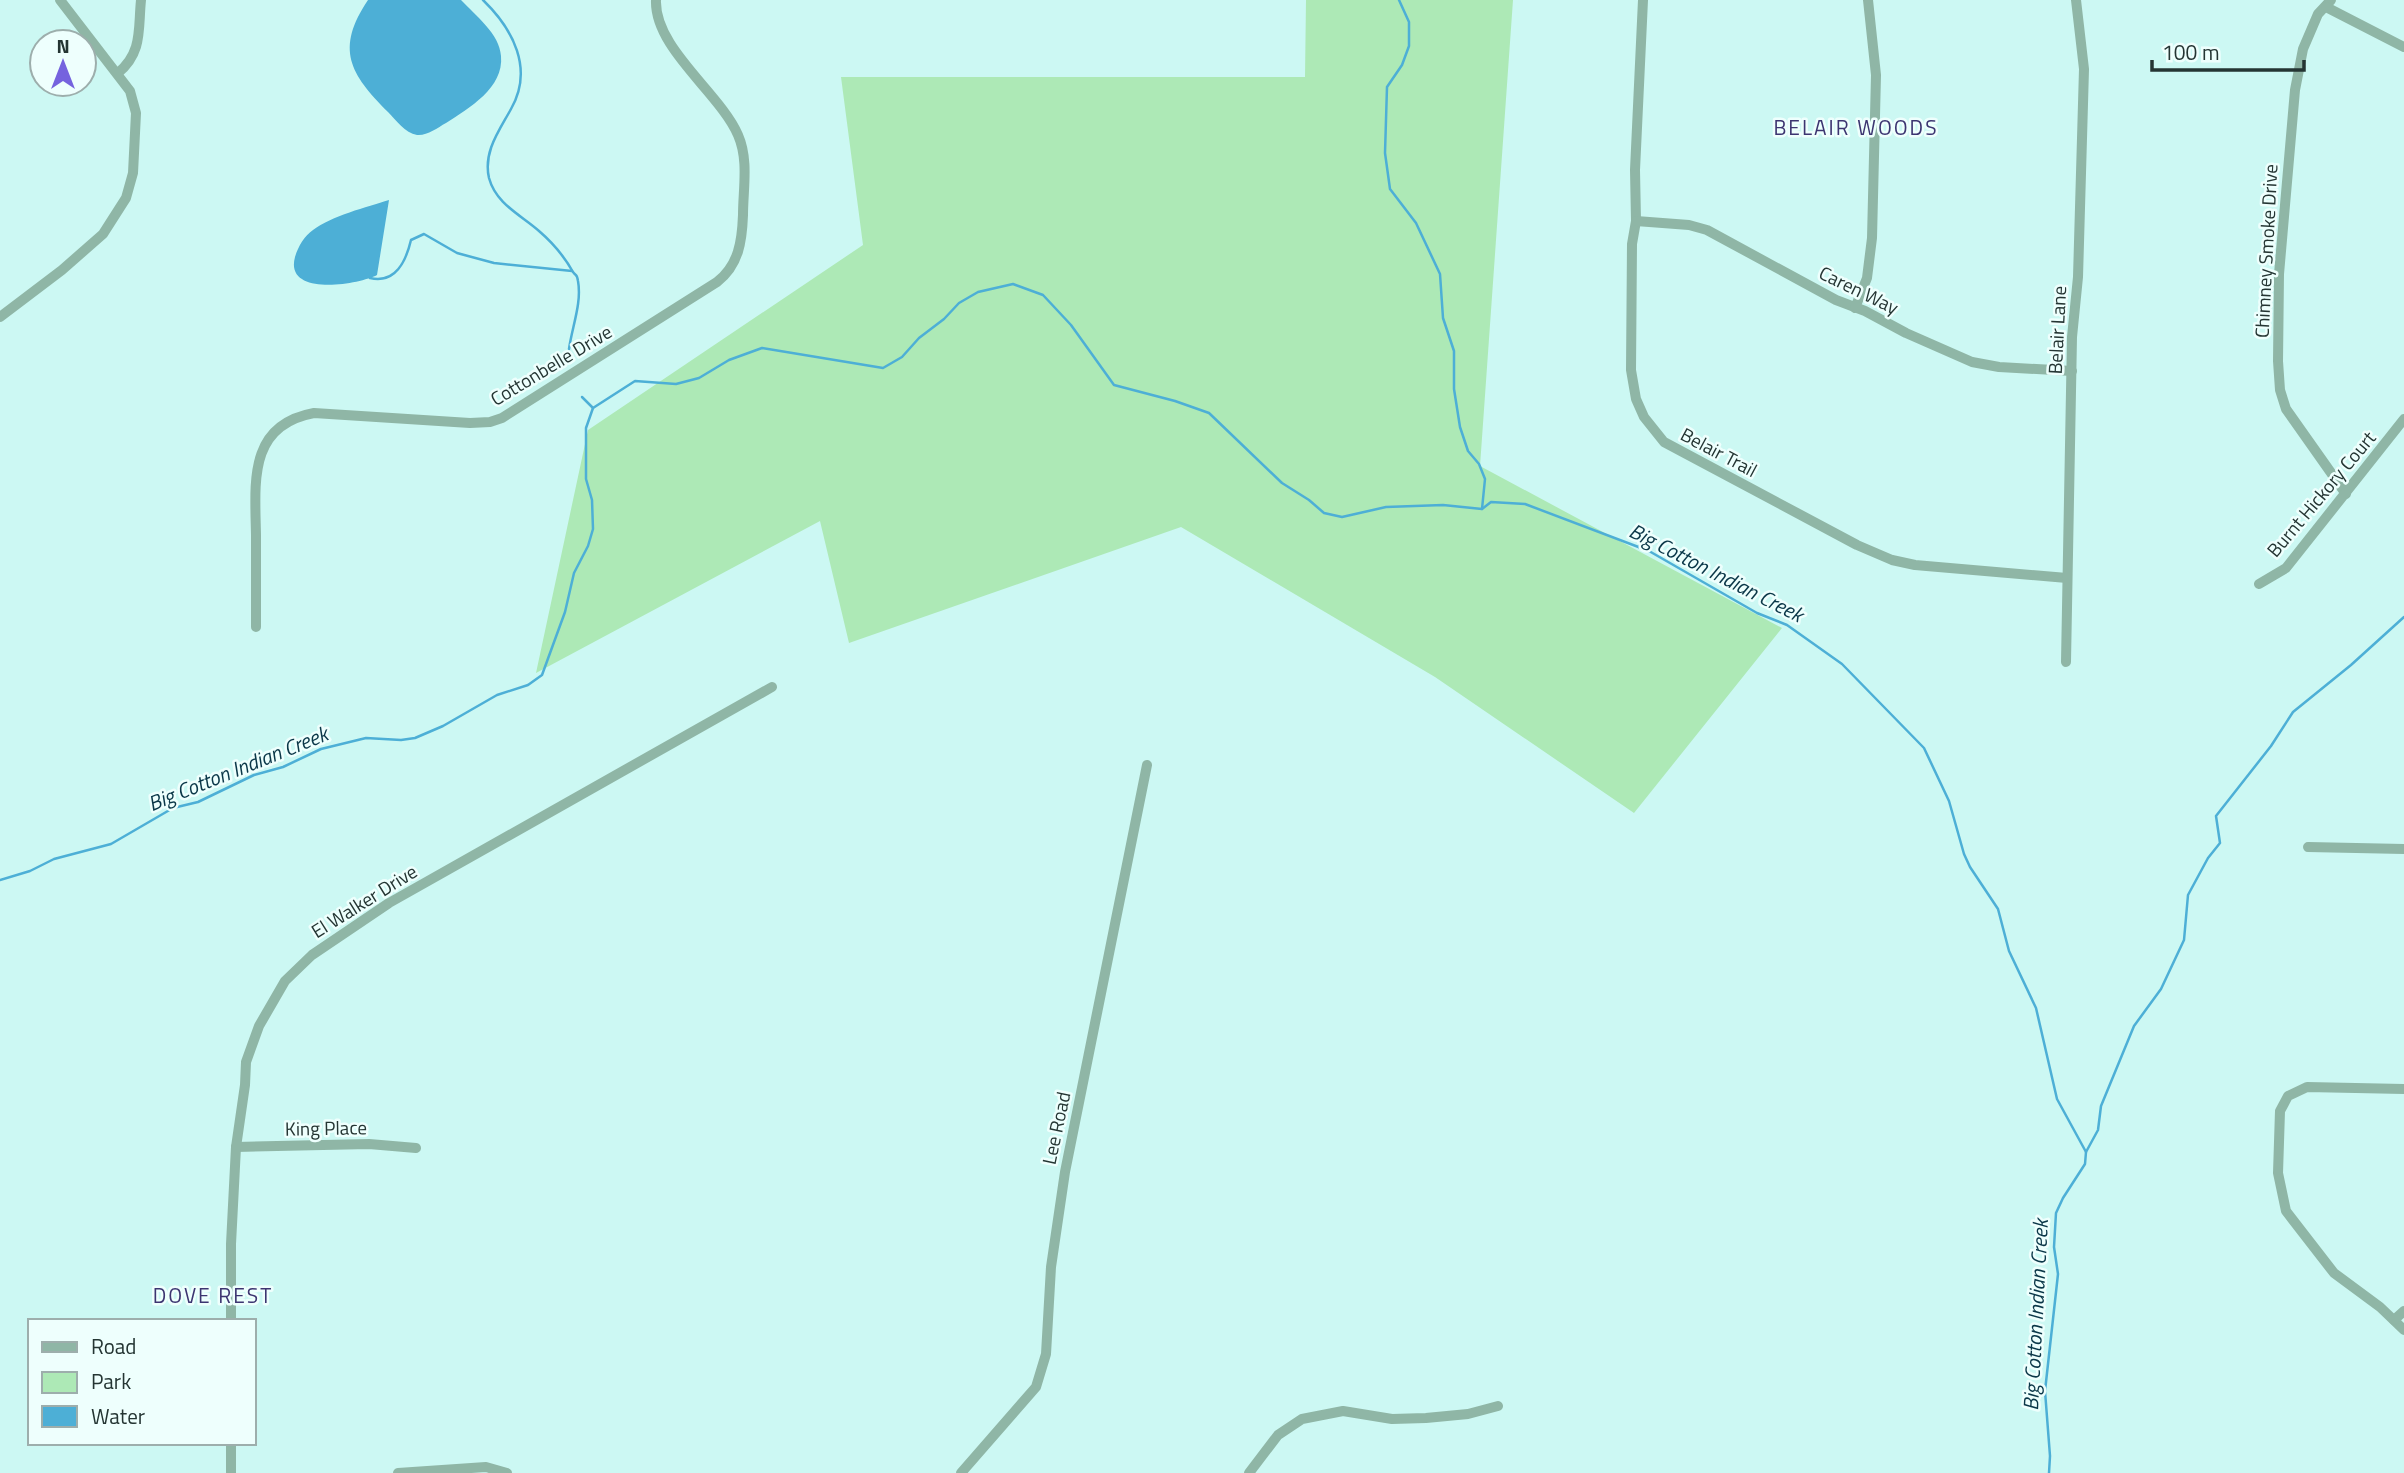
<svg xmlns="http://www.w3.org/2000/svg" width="2404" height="1473" font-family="'Titillium Web',sans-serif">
	<rect width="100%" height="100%" fill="#ccf8f3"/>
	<path fill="#ade9b6" d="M1306 0H1513L1480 466 1782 628 1634 813 1435 677 1181 527 849 643 820 521 536 673 588 430 863 245 841 77H1305Z"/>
	<g fill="#4dafd6">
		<path d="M368 0H461C475 15 500 34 501 56 504 88 469 108 446 123 437 128 427 136 417 135 405 133 396 120 388 112 350 74 335 49 368 0Z"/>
		<path d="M389 200 377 275C358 285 284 297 295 257 298 247 304 236 313 230 331 216 367 207 389 200Z"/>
	</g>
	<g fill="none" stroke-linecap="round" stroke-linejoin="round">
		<g stroke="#4dafd6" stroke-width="2.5">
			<path d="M483 0C513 29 534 69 511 109 499 131 483 152 489 178 496 204 521 215 539 231 553 243 564 256 573 272 577 277 577 274 578 281 582 303 572 327 569 349"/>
			<path d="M1399 0 1409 22V46L1402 65 1387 87 1385 153 1390 189 1416 223 1440 274 1443 318 1454 351V389L1460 427 1468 451 1479 464 1485 479 1482 509"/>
			<path d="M370 278C396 284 406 261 411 240L424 234 457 253 494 263 572 271"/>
			<path d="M582 397 593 408"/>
			<path d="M0 880 30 871 54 859 111 844 173 808 198 802 254 775 283 767 321 749 366 738 401 740 415 738 443 726 497 695 528 685 542 675 565 612 574 573 588 546 593 529 592 500 586 479V428L593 408 635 381 676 384 699 378 729 360 762 348 883 368 902 357 919 338 944 319 959 303 978 292 1013 284 1043 295 1071 325 1114 385 1175 401 1209 413 1282 483 1309 500 1324 513 1342 517 1386 507 1443 505 1482 509 1491 502 1525 504 1649 551 1757 613 1787 625 1842 664 1924 748 1949 801 1964 854 1970 867 1998 909 2009 951 2036 1008 2057 1099 2086 1152 2085 1164 2063 1198 2056 1213 2054 1247 2058 1274 2045 1391 2050 1456 2049 1473"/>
			<path d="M2086 1152 2098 1130 2101 1106 2134 1026 2161 989 2184 940 2188 895 2208 858 2220 843 2216 816 2271 746 2293 712 2351 665 2404 617"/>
		</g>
		<g stroke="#8fb6a6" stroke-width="10">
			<path d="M1643 0 1635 170 1636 221 1632 244 1631 370 1636 399 1644 417 1664 442 1857 545 1892 560 1915 565 2067 578"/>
			<path d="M2331 0 2318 14 2303 49 2295 90 2279 274 2278 361 2280 390 2286 409 2346 494"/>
			<path d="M2326 7 2404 47"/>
			<path d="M118 73C143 52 138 29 141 0"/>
			<path d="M1636 221 1689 225 1707 230 1836 300 1865 311 1906 333 1972 362 1999 367 2072 371"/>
			<path d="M1855 308 1867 278 1872 238 1876 75 1868 0"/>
			<path d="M0 317 62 270 103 234 126 198 133 173 136 113 130 91 60 0"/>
			<path d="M2259 584 2286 568 2404 419"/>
			<path d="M256 627C256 596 256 565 256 535 255 482 248 425 314 413L470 423 490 422 502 418 717 282C739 265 742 241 743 215 743 189 749 160 738 135 720 93 654 48 656 0"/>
			<path d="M2066 662 2072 337 2078 277 2084 69 2076 0"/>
			<path d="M2308 847 2404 849"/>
			<path d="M2404 1089 2307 1087 2288 1096 2280 1111 2278 1173 2286 1211 2334 1273 2380 1307 2404 1330"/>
			<path d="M236 1147 369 1144 416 1148"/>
			<path d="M2394 1320 2404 1311"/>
			<path d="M231 1321V1244L236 1147 245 1085 246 1062 259 1026 285 981 312 955 389 903 772 687"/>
			<path d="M231 1443V1473"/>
			<path d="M398 1473 486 1467 507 1473"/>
			<path d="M961 1473 1036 1387 1046 1354 1051 1267 1065 1172 1147 765"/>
			<path d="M1249 1473 1278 1435 1302 1419 1343 1411 1392 1419 1426 1418 1468 1414 1498 1406"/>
		</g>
	</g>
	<g text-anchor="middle" stroke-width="5" stroke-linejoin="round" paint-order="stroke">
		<g font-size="19" fill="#243533" stroke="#eefffd">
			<text transform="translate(2266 251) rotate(-87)" y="7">Chimney Smoke Drive</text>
			<text transform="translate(1859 290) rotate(26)" y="7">Caren Way</text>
			<text transform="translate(2057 330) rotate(-87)" y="7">Belair Lane</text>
			<text transform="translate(551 365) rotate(-31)" y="7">Cottonbelle Drive</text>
			<text transform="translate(1719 452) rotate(28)" y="7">Belair Trail</text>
			<text transform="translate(2321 494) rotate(-50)" y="7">Burnt Hickory Court</text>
			<text transform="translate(364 901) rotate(-32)" y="7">El Walker Drive</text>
			<text transform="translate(326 1128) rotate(-1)" y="7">King Place</text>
			<text transform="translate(1056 1128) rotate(-78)" y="7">Lee Road</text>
		</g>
		<g font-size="21" letter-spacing="2" fill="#3c3571" stroke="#eefffd">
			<text x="1856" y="135">BELAIR WOODS</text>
			<text x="213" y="1303">DOVE REST</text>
		</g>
		<g font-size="21" font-style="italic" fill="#0a3748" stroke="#eefffd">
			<text transform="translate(1716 573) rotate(27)" y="7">Big Cotton Indian Creek</text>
			<text transform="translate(238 769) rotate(-22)" y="7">Big Cotton Indian Creek</text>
			<text transform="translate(2036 1315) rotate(-87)" y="7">Big Cotton Indian Creek</text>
		</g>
	</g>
	<rect x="28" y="1319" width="228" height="126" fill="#eefffd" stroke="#9daeac" stroke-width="2"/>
	<rect x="42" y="1342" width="35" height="10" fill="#8fb6a6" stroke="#9daeac" stroke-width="2"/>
	<text x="91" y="1354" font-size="21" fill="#243533">Road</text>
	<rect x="42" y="1372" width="35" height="21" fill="#ade9b6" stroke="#9daeac" stroke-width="2"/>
	<text x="91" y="1389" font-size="21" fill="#243533">Park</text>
	<rect x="42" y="1406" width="35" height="21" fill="#4dafd6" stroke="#9daeac" stroke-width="2"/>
	<text x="91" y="1424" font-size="21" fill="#243533">Water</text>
	<g transform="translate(63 63)"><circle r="33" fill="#eefffd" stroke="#9daeac" stroke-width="2"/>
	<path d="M0-5L12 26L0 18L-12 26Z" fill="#7563de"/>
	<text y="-10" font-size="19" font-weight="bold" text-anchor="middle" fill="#243533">N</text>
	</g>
	<path d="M2152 60v10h152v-10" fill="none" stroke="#243533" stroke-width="3.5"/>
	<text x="2162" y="60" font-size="21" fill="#243533" stroke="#eefffd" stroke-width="5" paint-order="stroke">100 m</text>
</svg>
